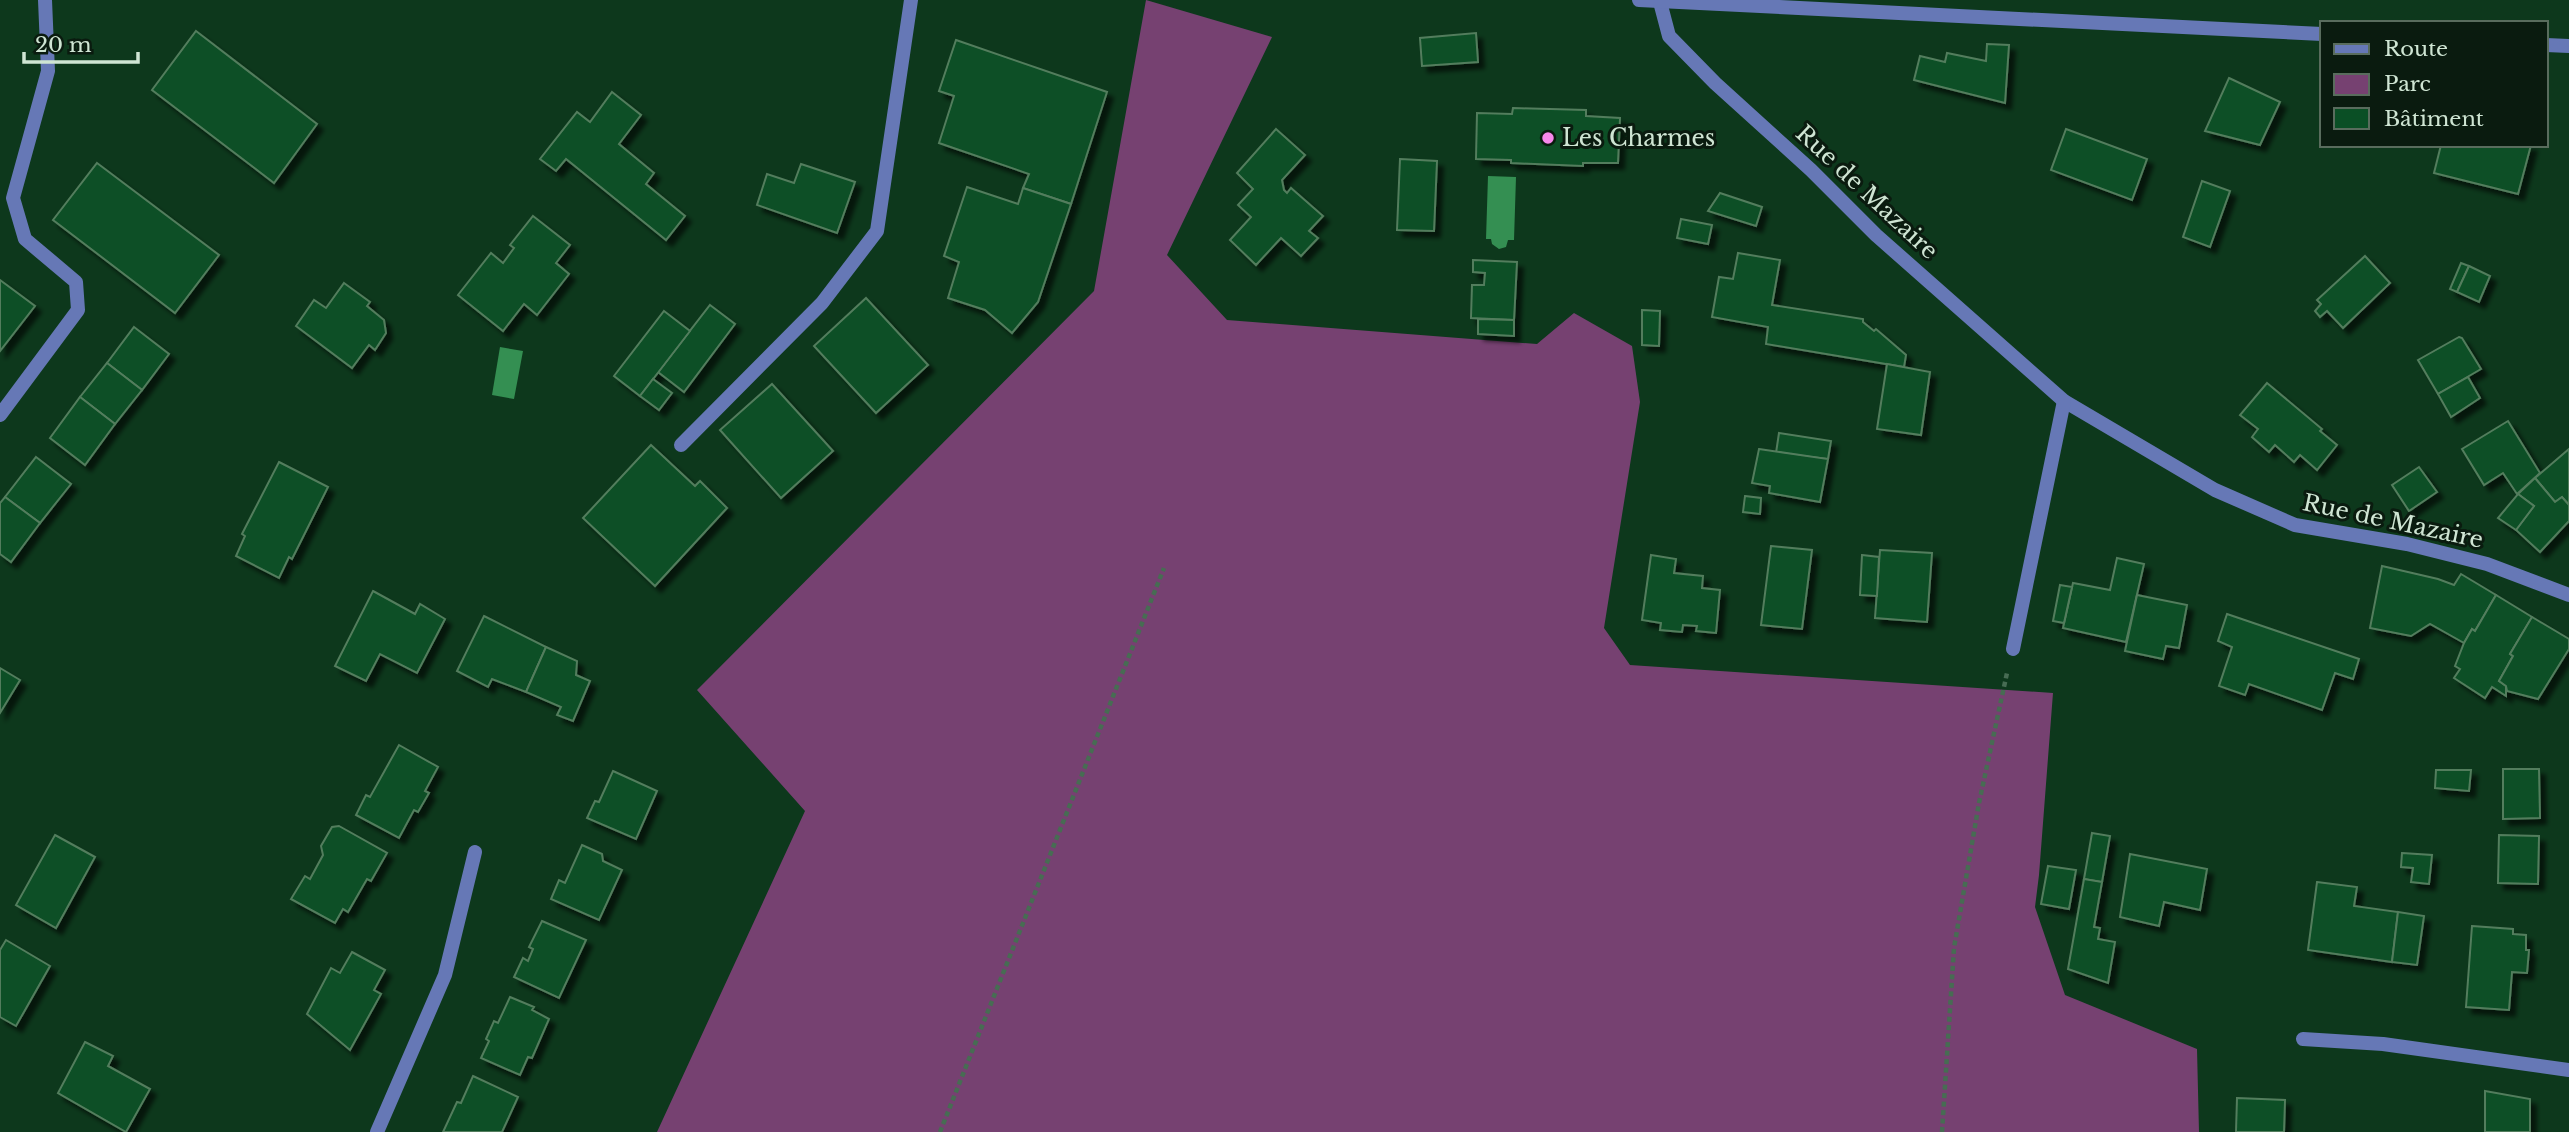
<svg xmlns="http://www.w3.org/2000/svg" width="2569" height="1132" font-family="'Libre Baskerville',serif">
	<defs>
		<filter id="shadow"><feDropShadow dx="6" dy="6" stdDeviation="2" flood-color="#0009"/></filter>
	</defs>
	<rect width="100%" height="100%" fill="#0d381c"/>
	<path fill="#764171" d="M1146 0 1272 37 1167 255 1227 320 1537 344 1574 313 1632 346 1640 402 1604 628 1630 665 2053 693 2039 875 2035 907 2065 995 2197 1049 2199 1132H657L805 811 697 690 1094 291Z"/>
	<g fill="#348f52">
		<path d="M1488 176 1516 177 1514 240H1508L1506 247 1499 249 1492 244 1491 239H1486Z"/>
		<path d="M500 347 523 351 514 399 492 395Z"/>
	</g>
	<g fill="#0a4f25" stroke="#537d5d" stroke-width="2" filter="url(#shadow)">
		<path d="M196 31 317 124 274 183 152 90Z"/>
		<path d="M1476 33 1478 62 1422 66 1420 38Z"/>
		<path d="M956 40 1107 92 1071 204 1023 188 1029 174 939 143 954 96 939 91Z"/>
		<path d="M1987 44 2009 45 2005 103 1914 80 1920 56 1945 62 1947 53 1986 61Z"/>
		<path d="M2229 78 2280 102 2260 145 2205 131Z"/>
		<path d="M612 92 641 115 619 144 654 173 646 184 685 216 666 240 566 159 556 171 540 159 577 112 590 122Z"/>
		<path d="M1513 108 1586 110V116L1620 118 1618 163H1583V166L1511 163V160L1476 159 1477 113 1512 114Z"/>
		<path d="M1276 129 1305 155 1282 180 1284 190 1287 193 1291 188 1323 216 1309 231 1318 238 1301 256 1281 238 1256 265 1230 240 1251 217 1238 205 1253 189 1237 173Z"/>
		<path d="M2066 129 2147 159 2132 200 2051 170Z"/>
		<path d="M2441 145H2531L2518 194 2434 173Z"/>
		<path d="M1400 159 1437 161 1434 231 1397 230Z"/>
		<path d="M97 163 219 255 175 313 53 220Z"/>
		<path d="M801 164 855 182 837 233 757 205 767 174 794 183Z"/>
		<path d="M2202 181 2230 191 2210 247 2183 237Z"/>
		<path d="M967 187 1018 204 1023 188 1071 204 1038 302 1012 333 985 310 948 298 959 262 944 256Z"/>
		<path d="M1720 193 1762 207 1756 226 1708 211Z"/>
		<path d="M533 216 570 245 556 263 569 274 537 315 524 304 503 331 458 295 491 253 503 263 514 248 510 245Z"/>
		<path d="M1681 219 1712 225 1708 244 1677 238Z"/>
		<path d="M1738 253 1780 260 1772 305 1863 319V322L1874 331 1876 329 1906 355 1904 367 1766 344 1768 327 1712 317 1719 277 1733 279Z"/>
		<path d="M2365 256 2390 283 2343 328 2327 311 2320 317 2315 311 2321 304 2317 300Z"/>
		<path d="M1473 260 1517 262 1514 320 1471 318 1472 285H1484L1485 273 1473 272Z"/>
		<path d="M2461 263 2469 266 2457 292 2450 289Z"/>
		<path d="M2469 266 2490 276 2479 302 2457 292Z"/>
		<path d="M0 280 35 306 0 351Z"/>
		<path d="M344 283 370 302 367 306 384 320 386 333 375 350 369 345 352 368 296 326 314 300 326 308Z"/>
		<path d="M866 298 928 365 876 413 814 346Z"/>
		<path d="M710 305 735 324 684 392 658 372Z"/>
		<path d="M1642 310 1660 311 1659 346 1642 345Z"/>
		<path d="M664 311 690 331 640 396 614 376Z"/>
		<path d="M1478 319 1514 320V336L1478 334Z"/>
		<path d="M134 327 169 354 142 390 107 363Z"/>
		<path d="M2459 337 2462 338 2481 369 2438 394 2418 360Z"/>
		<path d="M107 363 142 390 115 424 80 397Z"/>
		<path d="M1887 364 1930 372 1921 435 1877 429Z"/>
		<path d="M2468 377 2480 398 2451 417 2438 394Z"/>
		<path d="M653 379 672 393 659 410 640 396Z"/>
		<path d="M2267 383 2322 429 2320 431 2337 445 2317 470 2300 455 2294 462 2275 445 2269 452 2252 437 2258 429 2240 415Z"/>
		<path d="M772 384 833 451 781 498 720 430Z"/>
		<path d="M80 397 115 424 85 465 50 438Z"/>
		<path d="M2508 421 2540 473 2517 494 2503 473 2484 485 2462 449Z"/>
		<path d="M1779 433 1831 441 1828 459 1776 453Z"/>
		<path d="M651 445 695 486 700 481 727 508 655 586 583 518Z"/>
		<path d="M1759 449 1828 459 1820 502 1769 493 1770 486 1752 483Z"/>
		<path d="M2569 449V505L2562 497 2555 502 2535 478Z"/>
		<path d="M36 457 71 484 40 523 5 497Z"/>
		<path d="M279 462 328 487 292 559 289 557 279 578 236 556 245 536 242 534Z"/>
		<path d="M2419 467 2437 492 2409 511 2392 485Z"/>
		<path d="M2535 478 2555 502 2562 497 2569 505V521L2540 552 2516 530 2534 506 2518 494Z"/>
		<path d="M2518 494 2534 506 2516 530 2498 518Z"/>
		<path d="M1745 496 1761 498 1760 514 1743 512Z"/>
		<path d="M5 497 40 523 11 562 0 554V503Z"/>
		<path d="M1771 546 1812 550 1802 629 1761 625Z"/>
		<path d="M1880 550 1932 553 1927 622 1875 618Z"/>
		<path d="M1651 555 1676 559 1674 573 1703 576 1702 588 1720 590 1716 633 1696 631 1697 626 1683 625 1682 632 1660 630 1661 623 1642 620Z"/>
		<path d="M1862 555 1879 557 1877 596 1860 595Z"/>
		<path d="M2117 558 2144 564 2126 642 2063 628 2073 583 2110 590Z"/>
		<path d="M2382 566 2438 579 2454 585 2461 574 2496 595 2475 631 2472 629 2464 643 2430 624 2411 636 2370 628Z"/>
		<path d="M2060 585 2072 587 2064 623 2053 621Z"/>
		<path d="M373 591 415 614 420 604 445 619 417 673 380 654 366 681 335 666Z"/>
		<path d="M2137 595 2187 605 2179 648 2166 646 2163 659 2125 651Z"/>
		<path d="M2496 595 2532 617 2510 654 2513 656 2499 681 2506 686V696L2492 687 2485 698 2454 678 2460 669 2455 666 2464 643 2472 629 2475 631Z"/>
		<path d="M2227 614 2359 659 2353 679 2335 673 2322 710 2249 684 2245 695 2219 686 2232 647 2218 641Z"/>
		<path d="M484 616 546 647 526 692 492 679 488 687 457 671Z"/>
		<path d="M2532 617 2569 639V649L2538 699 2507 691 2506 686 2499 681 2513 656 2510 654Z"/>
		<path d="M546 647 577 661 576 675 590 681 573 721 557 715 561 707 526 692Z"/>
		<path d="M0 668 20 680 0 713Z"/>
		<path d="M399 745 438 767 425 791 429 793 418 812 414 810 399 838 356 815 366 795 370 797Z"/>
		<path d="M2503 769H2539L2540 818 2503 819Z"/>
		<path d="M2436 770H2471L2469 791 2435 788Z"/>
		<path d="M613 771 657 791 636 839 587 818 595 801 599 802Z"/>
		<path d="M339 826 387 853 371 881 367 879 348 912 343 909 335 923 291 899 305 876 310 879 323 855 321 846 332 827Z"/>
		<path d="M2092 833 2110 836 2102 882 2084 879Z"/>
		<path d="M55 835 95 857 56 928 16 905Z"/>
		<path d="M2499 835 2539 836 2538 884 2498 883Z"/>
		<path d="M582 845 602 854 603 861 622 870 599 920 551 899 559 880 565 883Z"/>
		<path d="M2402 853 2432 855 2429 884 2411 882 2413 868 2401 867Z"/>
		<path d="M2130 854 2207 869 2200 910 2164 902 2159 926 2120 917Z"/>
		<path d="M2048 866 2076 870 2069 909 2041 904Z"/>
		<path d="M2084 879 2102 882 2094 927 2100 928 2098 939 2115 942 2108 983 2068 969Z"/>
		<path d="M2317 882 2357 887 2354 906 2398 912 2392 962 2308 950Z"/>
		<path d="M2398 912 2424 916 2417 965 2392 962Z"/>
		<path d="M542 921 586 940 559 998 514 977 523 958 528 961 533 949 529 947Z"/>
		<path d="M2472 926 2513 929V934L2526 935V950H2529L2527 973 2512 972 2509 1010 2466 1007Z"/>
		<path d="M6 940 50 966 16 1026 0 1017V950Z"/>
		<path d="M352 952 385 970 374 990 381 994 350 1050 307 1014 331 968 340 973Z"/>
		<path d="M510 997 534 1007 532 1010 549 1019 532 1058 528 1057 520 1075 481 1058 489 1041 486 1039 494 1021 498 1023Z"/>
		<path d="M85 1042 113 1056 108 1066 150 1089 126 1132 58 1093Z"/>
		<path d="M473 1076 518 1097 502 1132H443L457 1102 461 1103Z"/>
		<path d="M2485 1091 2530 1099V1132H2485Z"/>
		<path d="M2237 1098 2285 1100 2284 1132H2236Z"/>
	</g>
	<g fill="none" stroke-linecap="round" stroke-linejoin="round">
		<g stroke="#476c53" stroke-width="4.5" stroke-dasharray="5 3.5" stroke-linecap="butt">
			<path d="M940 1132 1164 568"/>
			<path d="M1942 1132 1954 948 1979 803 2007 673"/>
		</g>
		<g stroke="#6678b6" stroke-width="14">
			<path d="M1660 2 1669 36 1715 83 1811 170 1876 235 2064 401 2215 490 2295 525 2407 544 2487 564 2569 595"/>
			<path d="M0 415 78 310 76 282 25 239 13 198 48 71 45 0"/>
			<path d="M681 445 822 303 877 231 911 0"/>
			<path d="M2013 649 2064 401"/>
			<path d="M2303 1039 2383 1044 2569 1070"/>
			<path d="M377 1132 445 975 475 852"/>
		</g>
		<g stroke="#6678b6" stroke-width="14">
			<path d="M1639 0 2322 34"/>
			<path d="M2546 45 2569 46"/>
		</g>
	</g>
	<circle fill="#f788eb" stroke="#0a1b0f" stroke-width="2.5" cx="1548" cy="138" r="7"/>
	<g text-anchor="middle" stroke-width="6" stroke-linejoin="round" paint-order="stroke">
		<g font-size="23" fill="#cfe5d3" stroke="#0a1b0f" text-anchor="start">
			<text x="1562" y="146">Les Charmes</text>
		</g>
		<g font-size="23" fill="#cfe5d3" stroke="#0a1b0f">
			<text transform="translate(1867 192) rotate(43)" y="8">Rue de Mazaire</text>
			<text transform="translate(2393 521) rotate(12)" y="8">Rue de Mazaire</text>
		</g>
	</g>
	<rect x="2320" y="21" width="228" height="126" fill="#0a1b0f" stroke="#596c5d" stroke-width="2"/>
	<rect x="2334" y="44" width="35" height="10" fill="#6678b6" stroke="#596c5d" stroke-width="2"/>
	<text x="2384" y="56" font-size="21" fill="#cfe5d3">Route</text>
	<rect x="2334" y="74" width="35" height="21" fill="#764171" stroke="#596c5d" stroke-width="2"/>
	<text x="2384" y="91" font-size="21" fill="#cfe5d3">Parc</text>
	<rect x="2334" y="108" width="35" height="21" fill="#0a4f25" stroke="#596c5d" stroke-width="2"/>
	<text x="2384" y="126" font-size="21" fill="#cfe5d3">Bâtiment</text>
	<path d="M24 52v10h114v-10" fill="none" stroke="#cfe5d3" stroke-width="3.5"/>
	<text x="35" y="52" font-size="21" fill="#cfe5d3" stroke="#0a1b0f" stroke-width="5" paint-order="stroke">20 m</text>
</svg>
